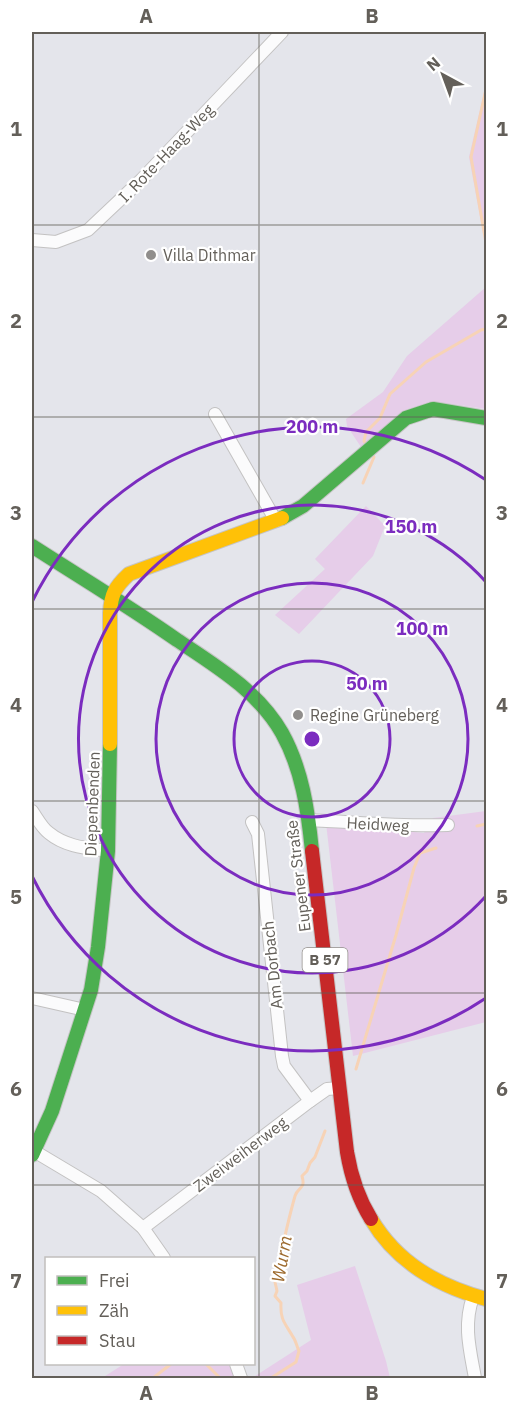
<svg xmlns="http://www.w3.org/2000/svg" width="518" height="1410" font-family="'IBM Plex Sans',sans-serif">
	<rect width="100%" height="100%" fill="#e4e5eb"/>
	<g fill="#e6cde9">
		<path d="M486 84V249L469 157Z"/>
		<path d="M486 287V409L433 401 402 411 361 447 347 426 346 419 383 392 407 356Z"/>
		<path d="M366 506 385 526 373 556 299 634 275 615 325 569 315 559Z"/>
		<path d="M486 811V1022L353 1056 326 823 424 833 433 818Z"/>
		<path d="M355 1266 386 1361 390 1378H252L311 1340 297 1285Z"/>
		<path d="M124 1364H229L234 1378H102Z"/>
	</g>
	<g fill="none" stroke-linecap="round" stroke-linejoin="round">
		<g stroke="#f7d3b6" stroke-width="3">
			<path d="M486 89 471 157 486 243"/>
			<path d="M367 446 364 441 366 432 380 418 390 394 426 362 481 330 486 329"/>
			<path d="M363 483 374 457 372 454"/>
			<path d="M477 826 486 824"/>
			<path d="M356 1069 396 935 414 868 420 853 436 848"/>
			<path d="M206 1364 220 1378"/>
			<path d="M153 1378 171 1364"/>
			<path d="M271 1378 296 1362 299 1351C297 1347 296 1341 293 1337 285 1323 280 1320 281 1303L275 1296 277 1291 275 1282C281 1253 287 1224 295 1196 298 1186 306 1190 302 1176L307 1171 310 1163 315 1157 325 1131"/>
		</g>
		<g stroke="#c3c2c2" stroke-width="14">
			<g id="street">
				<path d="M32 240 56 242 88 230 142 179 282 32"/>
				<path d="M215 414 276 521"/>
				<path d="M32 811C37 818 42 828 49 833 66 847 87 848 108 851"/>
				<path d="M309 820C356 822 401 827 448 825"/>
				<path d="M252 822 258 834 282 1056 284 1066 310 1101"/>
				<path d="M32 998 85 1010"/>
				<path d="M34 1151 101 1191 143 1228 164 1258"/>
				<path d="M143 1228 310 1101 327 1089 340 1088"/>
				<path d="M473 1297C463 1325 470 1350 475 1378"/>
				<path d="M236 1364 241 1378"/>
			</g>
		</g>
		<g stroke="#c5c4c4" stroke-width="16">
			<g id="fast">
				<path d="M282 518 303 506 406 418 433 409 486 418"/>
				<path d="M32 546C80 577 130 607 177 640 216 666 258 691 282 733 302 769 308 810 312 851"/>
				<path d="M32 1155 52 1111 91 990 98 947 108 851 110 744"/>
			</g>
		</g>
		<g stroke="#c5c4c4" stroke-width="16">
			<g id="slow">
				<path d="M110 744V613C111 594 115 587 129 574L282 518"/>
				<path d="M371 1219C397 1263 438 1286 486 1299"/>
			</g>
		</g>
		<g stroke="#c5c4c4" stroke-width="16">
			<path id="jam" d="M312 851 347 1152C351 1176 358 1198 371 1219"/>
		</g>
		<use href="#street" stroke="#fbfbfc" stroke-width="12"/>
		<use href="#fast" stroke="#4caf50" stroke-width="14"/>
		<use href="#slow" stroke="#ffc107" stroke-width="14"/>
		<use href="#jam" stroke="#c62828" stroke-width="14"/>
	</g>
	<path fill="none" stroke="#635f59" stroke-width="1.5" stroke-opacity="0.55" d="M259 32V1378M32 225H486M32 417H486M32 609H486M32 801H486M32 993H486M32 1185H486"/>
	<g fill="none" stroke="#7b2cbf" stroke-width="3">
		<circle cx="312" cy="739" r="78"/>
		<circle cx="312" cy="739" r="156"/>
		<path d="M486 896A234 234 0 1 1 486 582"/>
		<path d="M486 998A312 312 0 0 1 32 876M32 602A312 312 0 0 1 486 480"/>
	</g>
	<g fill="#908e8c" stroke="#fff" stroke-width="2">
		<circle cx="151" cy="255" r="6"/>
		<circle cx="298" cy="715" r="6"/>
	</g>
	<g text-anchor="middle" stroke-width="4.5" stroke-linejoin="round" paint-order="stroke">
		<rect fill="#fff" stroke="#928f8b" stroke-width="1.5" x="302.5" y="948" width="45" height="24" rx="4.5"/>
		<g font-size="15" font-weight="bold" fill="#635f59">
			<text x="325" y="965">B 57</text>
		</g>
		<g font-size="16" fill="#635f59" stroke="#fff">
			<text transform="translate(166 153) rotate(-46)" y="6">I. Rote-Haag-Weg</text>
			<text transform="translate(92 804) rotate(-88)" y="6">Diepenbenden</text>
			<text transform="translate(378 824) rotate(3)" y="6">Heidweg</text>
			<text transform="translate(298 876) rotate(-97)" y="6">Eupener Straße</text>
			<text transform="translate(272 965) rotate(-96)" y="6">Am Dorbach</text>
			<text transform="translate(240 1154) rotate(-37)" y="6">Zweiweiherweg</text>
		</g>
		<g font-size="16" fill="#635f59" stroke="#fff" text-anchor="start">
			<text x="163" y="261">Villa Dithmar</text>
			<text x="310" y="721">Regine Grüneberg</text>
		</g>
		<g font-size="18" font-style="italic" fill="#9d6a2e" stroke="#fff">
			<text transform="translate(282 1259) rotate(-80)" y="6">Wurm</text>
		</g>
	</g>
	<circle cx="312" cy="739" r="9" fill="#7b2cbf" stroke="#fff" stroke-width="3"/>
	<g font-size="18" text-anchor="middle" font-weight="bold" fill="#7b2cbf" stroke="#fff" stroke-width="4.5" stroke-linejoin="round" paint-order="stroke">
		<text x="312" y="433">200 m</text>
		<text x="411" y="533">150 m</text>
		<text x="422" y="635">100 m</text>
		<text x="367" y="690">50 m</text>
	</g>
	<rect width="518" height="1410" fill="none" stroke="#ffffff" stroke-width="66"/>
	<rect x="45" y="1257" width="210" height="108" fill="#ffffff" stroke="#c1bfbd" stroke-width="1.5"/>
	<rect x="57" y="1276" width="30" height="9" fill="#4caf50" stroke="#c1bfbd" stroke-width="1.5"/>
	<text x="99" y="1287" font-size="18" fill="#635f59">Frei</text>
	<rect x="57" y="1306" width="30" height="9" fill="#ffc107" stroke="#c1bfbd" stroke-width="1.5"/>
	<text x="99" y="1317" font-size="18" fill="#635f59">Zäh</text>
	<rect x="57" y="1336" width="30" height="9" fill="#c62828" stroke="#c1bfbd" stroke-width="1.5"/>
	<text x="99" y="1347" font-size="18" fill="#635f59">Stau</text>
	<g transform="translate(443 75) rotate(319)" stroke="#ffffff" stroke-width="4.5" paint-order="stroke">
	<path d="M0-4.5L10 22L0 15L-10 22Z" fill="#635f59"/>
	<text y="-9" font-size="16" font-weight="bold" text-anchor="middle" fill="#635f59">N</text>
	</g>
	<rect x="33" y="33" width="452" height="1344" fill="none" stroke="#635f59" stroke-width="2"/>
	<g font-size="20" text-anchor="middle" font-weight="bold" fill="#635f59">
		<text x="146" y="23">A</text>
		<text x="372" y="23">B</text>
		<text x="16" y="136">1</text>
		<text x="502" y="136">1</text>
		<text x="16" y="328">2</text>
		<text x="502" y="328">2</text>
		<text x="16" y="520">3</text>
		<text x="502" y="520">3</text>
		<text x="16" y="712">4</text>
		<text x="502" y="712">4</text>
		<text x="16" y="904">5</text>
		<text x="502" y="904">5</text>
		<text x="16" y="1096">6</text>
		<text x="502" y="1096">6</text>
		<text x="16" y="1288">7</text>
		<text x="502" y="1288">7</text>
		<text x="146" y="1400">A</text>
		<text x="372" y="1400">B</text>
	</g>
</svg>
